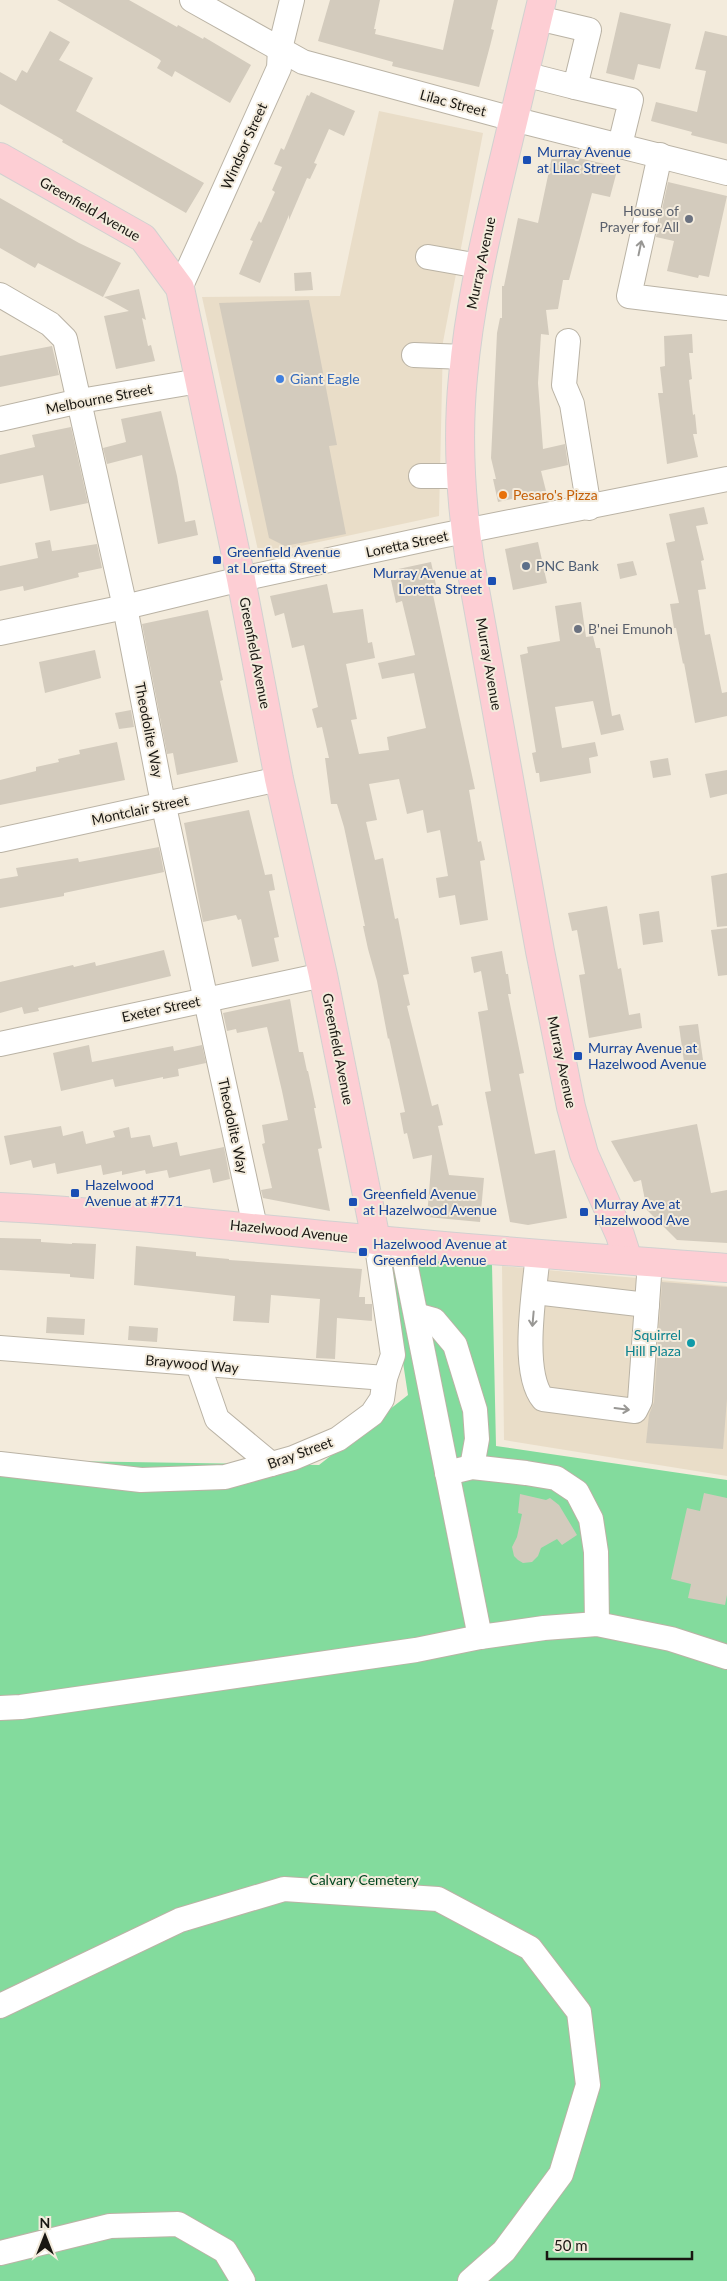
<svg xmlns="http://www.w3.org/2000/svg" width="727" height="2281" font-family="Lato,sans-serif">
	<rect width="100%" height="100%" fill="#f3ebdc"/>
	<g fill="#e9ddc8">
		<path d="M379 111 483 133 443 342 439 516 259 555 202 297 340 296Z"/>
		<path d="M502 1266 727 1286V1476L504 1440Z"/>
	</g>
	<path fill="#83db9d" d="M387 1258 492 1265 496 1446 727 1480V2281H0V1460L319 1465 408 1395Z"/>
	<g fill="#d3cbbd">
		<path d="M57 0H129L177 27 178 25 203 39 204 37 251 65 230 103 175 71 172 77 157 68 161 61 159 59Z"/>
		<path d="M330 0H380L374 29H376L375 34 443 50 454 0H498L491 29 494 30 490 46 479 87 392 66 393 62 318 41Z"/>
		<path d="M620 12 671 24 660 69 638 64 634 80 606 73Z"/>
		<path d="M50 31 70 42 59 60 93 78 76 111 204 183 186 213 62 142 63 140 0 104V72L16 81 22 70 27 73Z"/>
		<path d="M705 31 727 36V144L691 135 692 132 651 121 656 102 697 112 706 71 695 69Z"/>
		<path d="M311 92 355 111 344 136 329 129 314 163 317 164 310 179 307 178 289 220V215L260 283 239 274 253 241 250 240 259 221 261 223 275 192 272 190 282 167 274 164 281 148 284 150 307 95 309 96Z"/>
		<path d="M553 152 618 167 610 197 592 193 569 280H563L558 309 546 310 549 335 541 334 538 383 543 449 565 444 568 465 541 471 546 491 498 502 493 479H496L491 458 497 333 500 318H502V286H504L518 218 538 223Z"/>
		<path d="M668 182 727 196 709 277 699 275 698 278 667 271 674 241 656 237Z"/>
		<path d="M0 198 79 243 121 263 103 297 38 263 35 268 0 248Z"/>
		<path d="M311 272 313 290 295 291 294 273Z"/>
		<path d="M139 289 146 320 142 318 148 346 151 345 155 361 116 369 104 316 129 311 104 297Z"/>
		<path d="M309 300 337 445 329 446 346 534 285 546 269 538 219 303Z"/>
		<path d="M692 334 693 353H689L692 379 689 380 693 415 695 414 697 434H693L698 457 667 464 658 393H663L660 367 665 366 664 336Z"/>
		<path d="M52 346 59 375 0 387V356Z"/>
		<path d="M161 411 177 476 185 522 195 520 198 535 158 544 142 455 107 464 103 448 126 442 121 419Z"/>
		<path d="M71 427 88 503 50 511 43 475 0 484V455L35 447 32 435Z"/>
		<path d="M704 507 708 524 696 526 704 560 701 561 706 589 698 590 705 635 710 634 722 693 727 692V716L695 723 684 663 683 664 676 628H674L670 604 679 603 666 543 675 541 669 514Z"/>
		<path d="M50 540 52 551 97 544 102 568 78 573 79 577 24 591 23 586 0 591V566L38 558 35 543Z"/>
		<path d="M538 542 547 583 513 590 505 549Z"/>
		<path d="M633 561 637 575 620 579 617 564Z"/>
		<path d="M431 562 438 594 433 595 475 789 469 790 478 842 481 841 485 860 480 861 488 920 460 925 455 895 439 898 436 878 448 876 440 830 427 833 423 810 407 814 399 779 369 784 377 820 366 822 375 860 383 858 395 919 398 918 409 974 403 975 410 1005 407 1006 432 1106 438 1104 443 1125 438 1126 449 1175 484 1178 480 1222 427 1217 432 1155 413 1159 407 1133 404 1134 400 1113 405 1112 389 1038 388 1039 377 981 368 949 363 926H365L344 827 337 804H331L325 758H329L322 727 317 728 312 709 318 707 304 645 292 648 284 613 275 616 270 596 327 584 333 613 363 609 368 643 372 642 375 658 346 664 357 719 351 720 359 754 389 750 387 737 426 728 414 673 382 679 378 663 415 655 402 601 396 603 389 571Z"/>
		<path d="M581 602 586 637 593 636 596 648H600L612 716 620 714 624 730 601 735 593 701 555 707 562 748 595 742 598 756 589 758 591 773 540 782 539 773H536L532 753 536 752 520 655 528 653 527 647 560 641 555 606Z"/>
		<path d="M208 610 223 680 220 681 238 762 177 775 173 753 167 754 142 624Z"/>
		<path d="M95 650 101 678 45 693 39 662Z"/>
		<path d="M131 710 134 727 119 729 115 713Z"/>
		<path d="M117 742 125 780 0 805V780L36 771V767L59 762 58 759 80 754 79 750Z"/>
		<path d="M668 758 671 775 653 778 650 761Z"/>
		<path d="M727 770V794L710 798 705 774Z"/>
		<path d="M249 810 265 875 272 874 275 890 269 891 279 937 274 938 279 961 252 967 241 919 238 920 236 915 203 922 184 823Z"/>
		<path d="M159 847 164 872 64 893V896L0 908V879L18 876 16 868 78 858 79 862Z"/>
		<path d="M727 873V926L717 927 711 876Z"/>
		<path d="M607 906 618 969 621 968 629 1015 640 1013 642 1028 589 1038 579 975 585 974 577 930 572 931 568 913Z"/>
		<path d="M659 911 663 942 643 945 639 914Z"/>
		<path d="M727 928V975L718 976 711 930Z"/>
		<path d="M164 950 171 976 38 1008 39 1011 24 1014 22 1007 0 1013V982L73 965 74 967 95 962 96 966Z"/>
		<path d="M502 951 506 974H508L511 994H508L524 1073 519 1074 535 1154 555 1150 567 1218 528 1225 510 1222 485 1092 491 1091 478 1012 488 1010 481 971 474 973 471 957Z"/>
		<path d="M290 999 299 1052H303L307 1071H308L316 1108H314L322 1148 318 1149 330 1211 263 1198 261 1190 272 1188 262 1144 265 1143 262 1125 288 1120 282 1091 267 1027 237 1033 236 1029 227 1031 223 1013Z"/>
		<path d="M698 1024 703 1060 684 1062 679 1026Z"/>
		<path d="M89 1045 92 1062 173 1046 174 1051 202 1045 206 1063 178 1069 179 1076 163 1079V1077L115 1087 113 1079 61 1091 53 1053Z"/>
		<path d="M697 1124 711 1193 727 1190V1243L677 1240 647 1210 641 1180 634 1182 611 1141Z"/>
		<path d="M61 1126 63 1136 83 1131 86 1144 115 1137 113 1131 129 1127 131 1138 150 1135 153 1147 177 1142 180 1156 224 1147 230 1179 213 1183 210 1169 169 1178 167 1170 146 1174 145 1170 122 1175V1171L103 1175 101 1165 57 1174 55 1163 33 1168 31 1160 10 1165 4 1136Z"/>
		<path d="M0 1238 41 1239V1242L72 1244V1243L96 1244 94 1279 70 1277V1274L0 1270Z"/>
		<path d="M136 1246 196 1252V1256L229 1259V1260L362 1269 359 1297H365V1304H372V1321L337 1318 335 1359 316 1358 320 1299 271 1295 269 1323 233 1321 235 1296 134 1285Z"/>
		<path d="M662 1282 727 1287V1399L723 1449 646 1443 649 1415 654 1402Z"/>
		<path d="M47 1317 85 1319 84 1335 46 1333Z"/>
		<path d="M129 1326 158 1328 157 1342 128 1340Z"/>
		<path d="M704 1493 727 1498V1595L725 1605 688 1598 691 1584 671 1579 687 1508 700 1511Z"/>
		<path d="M520 1494 546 1500 550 1498 559 1505 577 1535 562 1545 557 1539 541 1548 538 1556 532 1562 523 1563 518 1560 514 1556 512 1547 517 1537 522 1514 518 1513Z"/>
	</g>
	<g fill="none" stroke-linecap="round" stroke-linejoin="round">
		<g stroke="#bab3a5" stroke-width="26">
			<g id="minor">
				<path d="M192 0 303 62 513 119 727 173"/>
				<path d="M524 74 575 87 589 30 538 18"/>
				<path d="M575 87 631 100 620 145"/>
				<path d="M660 155 629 296 727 308"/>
				<path d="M428 257 479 266"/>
				<path d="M180 288 279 68 280 49 292 0"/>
				<path d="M0 295 50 324 65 339 125 607 160 788 255 1227"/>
				<path d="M568 341 564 385 572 404 589 508"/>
				<path d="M414 355 465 357"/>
				<path d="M0 419 80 401 199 381"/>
				<path d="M421 476H463"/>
				<path d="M0 633 125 607 241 579 440 536 727 479"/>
				<path d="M0 840 279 779"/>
				<path d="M0 1044 323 975"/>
				<path d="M401 1242 480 1637"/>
				<path d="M538 1253C535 1289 520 1371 543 1399L635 1411 640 1401 650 1262"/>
				<path d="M535 1292 647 1305"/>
				<path d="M416 1315 434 1320 455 1345 475 1410 477 1439 472 1467"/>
				<path d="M0 1348 385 1378"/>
				<path d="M198 1364 217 1419 271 1464"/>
				<path d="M0 1464 141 1480 225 1477 293 1458 338 1439 372 1414 382 1399 385 1378 393 1355 376 1240"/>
				<path d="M447 1473 472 1467 526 1473 556 1478 577 1492 591 1519 596 1552 597 1624"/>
				<path d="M0 1708 21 1707 416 1650 480 1637 544 1628 597 1624 671 1639 727 1657"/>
				<path d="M0 2006 180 1920 284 1889 438 1899 530 1948 579 2012 588 2085 561 2174 504 2251 470 2281"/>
				<path d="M0 2253 110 2226 178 2224 225 2251 243 2281"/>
			</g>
		</g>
		<g stroke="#d1d1d0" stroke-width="30">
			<g id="major">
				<path d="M542 0C528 59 514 118 500 176 484 243 469 309 463 377 457 437 461 502 470 562L540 951 571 1107 584 1154 620 1235 628 1260"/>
				<path d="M0 157 143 238 180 288 241 579 279 779 323 975 376 1240"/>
				<path d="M0 1207C126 1213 251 1229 377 1240 493 1251 610 1259 727 1268"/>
			</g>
		</g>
		<use href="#minor" stroke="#fff" stroke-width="24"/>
		<use href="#major" stroke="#fdced4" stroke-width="28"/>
	</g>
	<defs><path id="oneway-shaft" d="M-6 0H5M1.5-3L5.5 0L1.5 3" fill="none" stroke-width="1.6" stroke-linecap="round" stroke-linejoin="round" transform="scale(1.25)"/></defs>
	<g stroke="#989794">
		<use href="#oneway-shaft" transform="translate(640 248) rotate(-78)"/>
		<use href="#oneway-shaft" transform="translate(533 1319) rotate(95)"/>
		<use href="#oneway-shaft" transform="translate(622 1409) rotate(7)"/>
	</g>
	<g fill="#1a4fb4" stroke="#f3ebdc" stroke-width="2">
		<rect x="522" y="155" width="10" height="10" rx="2.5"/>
		<rect x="212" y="555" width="10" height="10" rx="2.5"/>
		<rect x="487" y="576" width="10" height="10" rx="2.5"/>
		<rect x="573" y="1051" width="10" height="10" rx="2.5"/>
		<rect x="70" y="1188" width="10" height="10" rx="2.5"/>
		<rect x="348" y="1197" width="10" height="10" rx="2.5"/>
		<rect x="579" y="1207" width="10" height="10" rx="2.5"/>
		<rect x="358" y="1247" width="10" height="10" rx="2.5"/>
	</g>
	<g fill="#6b7280" stroke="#f3ebdc" stroke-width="2">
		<circle cx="689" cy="219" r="5"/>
		<circle cx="578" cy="629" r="5"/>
	</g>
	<circle fill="#3f7fe0" stroke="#f3ebdc" stroke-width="2" cx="280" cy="379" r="5"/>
	<circle fill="#e8710a" stroke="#f3ebdc" stroke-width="2" cx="503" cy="495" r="5"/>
	<circle fill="#5c6f8a" stroke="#f3ebdc" stroke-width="2" cx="526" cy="566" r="5"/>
	<circle fill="#0f9aa8" stroke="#f3ebdc" stroke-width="2" cx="691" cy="1343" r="5"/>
	<g text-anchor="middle" stroke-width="4" stroke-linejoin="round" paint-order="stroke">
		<g font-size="14" fill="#191712" stroke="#f3ebdc">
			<text transform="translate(453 103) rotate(15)" y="5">Lilac Street</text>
			<text transform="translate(244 146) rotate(-66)" y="5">Windsor Street</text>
			<text transform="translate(90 209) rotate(30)" y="5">Greenfield Avenue</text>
			<text transform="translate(481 263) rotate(-78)" y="5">Murray Avenue</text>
			<text transform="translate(99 399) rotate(-11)" y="5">Melbourne Street</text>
			<text transform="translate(407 544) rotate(-12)" y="5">Loretta Street</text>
			<text transform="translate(255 653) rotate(79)" y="5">Greenfield Avenue</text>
			<text transform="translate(489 664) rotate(80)" y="5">Murray Avenue</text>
			<text transform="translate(149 730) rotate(79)" y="5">Theodolite Way</text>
			<text transform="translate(140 810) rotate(-12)" y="5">Montclair Street</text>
			<text transform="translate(161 1009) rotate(-12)" y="5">Exeter Street</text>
			<text transform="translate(338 1049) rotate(79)" y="5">Greenfield Avenue</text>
			<text transform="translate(562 1062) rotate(78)" y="5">Murray Avenue</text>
			<text transform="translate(233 1126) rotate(78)" y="5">Theodolite Way</text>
			<text transform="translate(289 1231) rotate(6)" y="5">Hazelwood Avenue</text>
			<text transform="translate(192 1364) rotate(5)" y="5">Braywood Way</text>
			<text transform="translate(300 1453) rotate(-20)" y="5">Bray Street</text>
		</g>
		<g font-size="14" fill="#164399" stroke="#f3ebdc" text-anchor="start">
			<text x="537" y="157">Murray Avenue<tspan x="537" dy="16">at Lilac Street</tspan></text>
			<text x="227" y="557">Greenfield Avenue<tspan x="227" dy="16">at Loretta Street</tspan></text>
			<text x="482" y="578" text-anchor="end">Murray Avenue at<tspan x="482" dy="16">Loretta Street</tspan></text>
			<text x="588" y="1053">Murray Avenue at<tspan x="588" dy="16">Hazelwood Avenue</tspan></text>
			<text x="85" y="1190">Hazelwood<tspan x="85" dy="16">Avenue at #771</tspan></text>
			<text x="363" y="1199">Greenfield Avenue<tspan x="363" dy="16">at Hazelwood Avenue</tspan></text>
			<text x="594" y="1209">Murray Ave at<tspan x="594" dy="16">Hazelwood Ave</tspan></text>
			<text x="373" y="1249">Hazelwood Avenue at<tspan x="373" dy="16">Greenfield Avenue</tspan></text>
		</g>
		<g font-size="14" fill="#5b616d" stroke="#f3ebdc" text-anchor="end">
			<text x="679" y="216">House of<tspan x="679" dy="16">Prayer for All</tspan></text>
			<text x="588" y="634" text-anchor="start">B'nei Emunoh</text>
		</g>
		<g font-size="14" fill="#366cbe" stroke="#f3ebdc" text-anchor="start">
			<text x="290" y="384">Giant Eagle</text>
		</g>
		<g font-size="14" fill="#c56008" stroke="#f3ebdc" text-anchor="start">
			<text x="513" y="500">Pesaro's Pizza</text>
		</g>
		<g font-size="14" fill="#4e5e75" stroke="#f3ebdc" text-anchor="start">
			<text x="536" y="571">PNC Bank</text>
		</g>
		<g font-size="14" fill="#0d838f" stroke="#f3ebdc" text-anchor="end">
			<text x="681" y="1340">Squirrel<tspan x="681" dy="16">Hill Plaza</tspan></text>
		</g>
		<g font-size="14" fill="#004620" stroke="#f3ebdc">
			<text x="364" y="1885">Calvary Cemetery</text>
		</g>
	</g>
	<g transform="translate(45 2236)" stroke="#f3ebdc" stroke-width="4" paint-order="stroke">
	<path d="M0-4L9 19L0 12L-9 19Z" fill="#191712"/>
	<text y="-8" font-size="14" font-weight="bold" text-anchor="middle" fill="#191712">N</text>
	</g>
	<path d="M547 2251v8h145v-8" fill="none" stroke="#191712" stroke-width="2.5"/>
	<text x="554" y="2251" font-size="15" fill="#191712" stroke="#f3ebdc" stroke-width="4" paint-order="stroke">50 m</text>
</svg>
